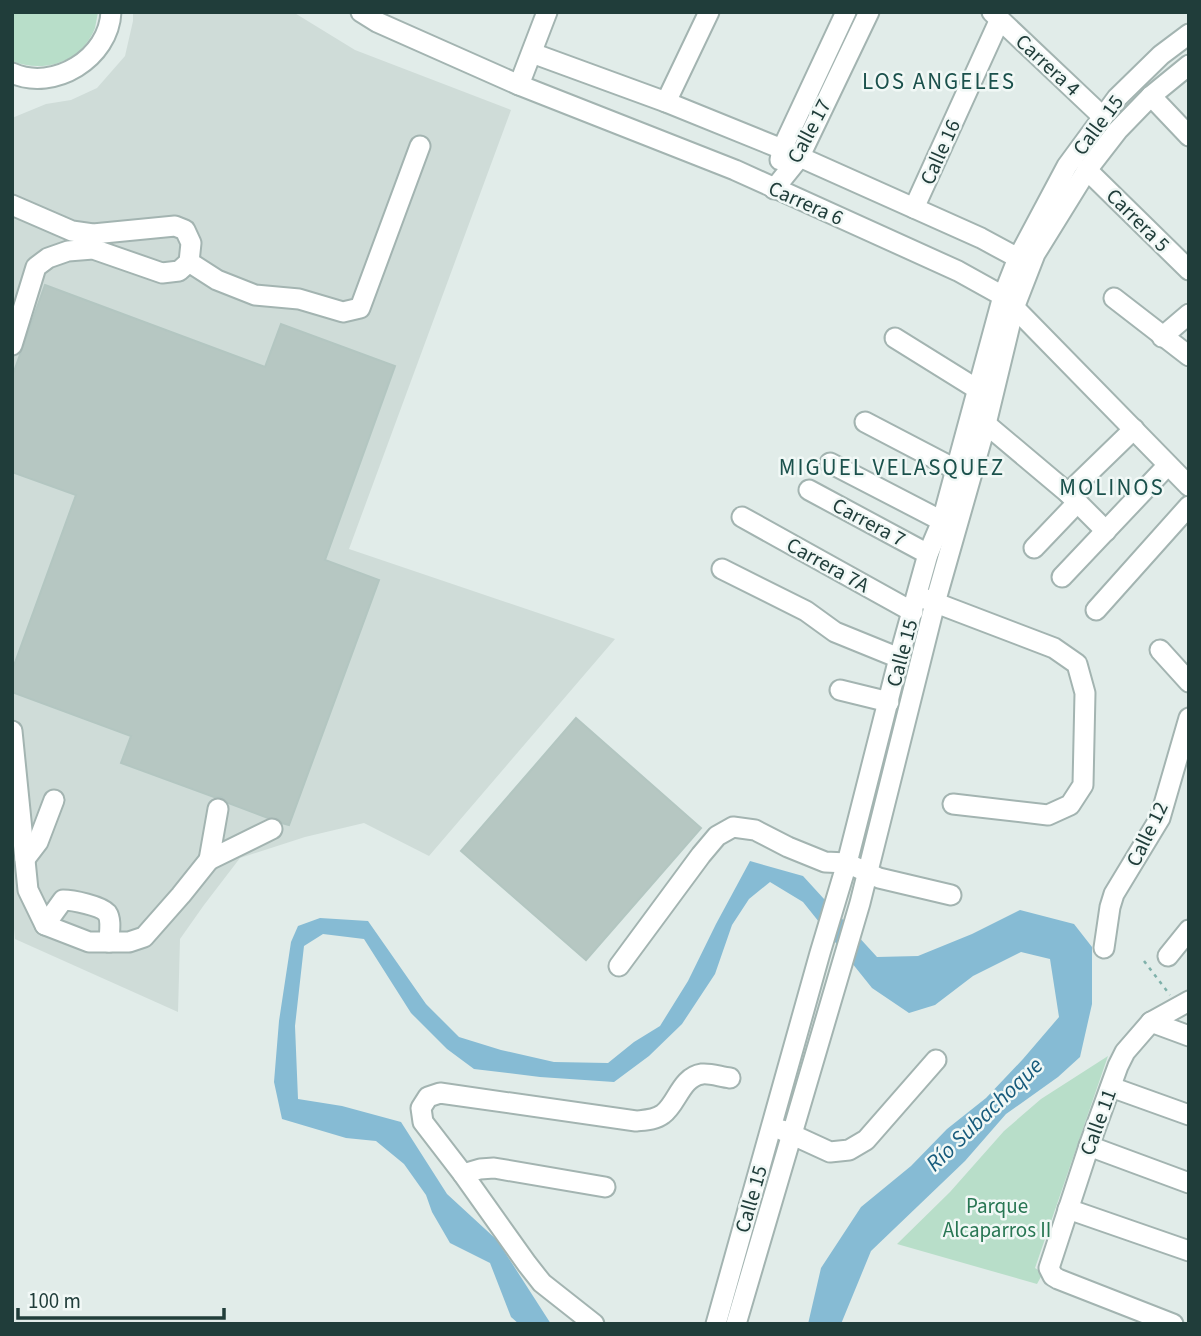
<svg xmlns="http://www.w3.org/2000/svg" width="1201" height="1336" font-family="'Source Sans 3',sans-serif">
	<rect width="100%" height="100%" fill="#e1ece9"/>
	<path fill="#cfdcd8" d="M133 12H293L355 50 511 110 349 549 615 639 429 856 364 823 305 837 240 858 204 905 180 939 178 1012 15 939 12 907V118L46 104 71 100 97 88 125 56 133 21Z"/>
	<g fill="#b8dec9">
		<path d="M12 12H98C97 17 96 23 95 28 82 62 44 74 12 61Z"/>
		<path d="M1108 1056 1035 1268 1043 1273 1037 1284 897 1244 950 1192 1004 1131 1041 1099Z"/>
	</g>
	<path fill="#86bbd4" d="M750 861 803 876 877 957 918 956 972 934 1020 910 1074 924 1092 947V1004L1080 1057 1058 1077 1006 1114 965 1161 871 1251 841 1324H808L821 1268 861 1207 911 1166 947 1129 986 1098 1023 1059 1059 1017 1050 959 1021 952 973 976 935 1005 909 1013 872 988 803 902 770 882 749 899 732 925 715 974 682 1024 649 1056 614 1082 540 1077 474 1069 447 1049 411 1013 364 939 323 934 304 946 295 1026 298 1099 342 1106 401 1122 447 1194 497 1240 551 1324H519L511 1317 490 1263 450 1243 432 1212 426 1195 404 1164 376 1141 346 1138 282 1119 274 1082 279 1021 291 942 298 926 320 918 368 921 426 1004 459 1037 501 1050 554 1062 608 1063 634 1042 660 1026 688 981 716 924Z"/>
	<g fill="#b6c7c2" stroke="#b3c6c1" stroke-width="2">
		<path d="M45 285 265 367 281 324 395 366 325 560 379 580 289 825 282 823 278 819 268 818 228 803 221 797H214L121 763 131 736 12 692V671L76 495 12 472V377Z"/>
		<path d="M576 718 701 828 586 960 461 851Z"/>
	</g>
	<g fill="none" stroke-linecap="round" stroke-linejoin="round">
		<g stroke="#a3b4b1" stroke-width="23">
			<g id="minor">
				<path d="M361 12 377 22 519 85 735 170 958 271 1003 296 1189 486"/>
				<path d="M992 12 1103 117"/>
				<path d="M532 53 666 102 782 149 981 238 1018 258 1029 265"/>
				<path d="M12 73C54 92 109 58 111 12"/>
				<path d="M519 85 547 12"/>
				<path d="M1151 96 1189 136"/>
				<path d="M666 102 709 12"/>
				<path d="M780 160 782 149 846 12"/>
				<path d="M1087 170 1189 270"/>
				<path d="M774 189 799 158 869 12"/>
				<path d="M12 205 72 231 93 234 175 226 185 230 191 243 189 262 179 271 162 273 93 249 68 251 48 258 36 267 12 345"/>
				<path d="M914 208 1000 19"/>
				<path d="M189 262 217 280 255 295 299 299 343 312 360 308 420 146"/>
				<path d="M1114 298 1189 356"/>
				<path d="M1162 337 1189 314"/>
				<path d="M895 338 977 389"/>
				<path d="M865 422 955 469"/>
				<path d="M986 424 1068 493 1106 531"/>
				<path d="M830 463 942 521"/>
				<path d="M809 490 928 554"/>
				<path d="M1068 493 1134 429"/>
				<path d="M742 517 913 612"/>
				<path d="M1034 548 1077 503"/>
				<path d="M722 569 806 611 835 632 899 658"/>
				<path d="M1062 577 1168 465"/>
				<path d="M923 598 1054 648 1077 664 1085 693 1083 785 1070 805 1048 815 953 804"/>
				<path d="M1096 610 1189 506"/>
				<path d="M1160 650 1189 682"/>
				<path d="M840 690 889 702"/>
				<path d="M12 731 28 890 45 925 89 942H129L144 937 181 895 209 860"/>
				<path d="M218 809 209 860 272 829"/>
				<path d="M25 859 38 842 54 800"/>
				<path d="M45 925 63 900C73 900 101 906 107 913 112 920 109 934 109 942"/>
				<path d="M1104 948 1110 907 1114 894 1160 818 1189 718"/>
				<path d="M1168 956 1189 930"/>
				<path d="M619 966 701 855 717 836 733 827 755 830 788 847 825 862 847 863 879 878 951 895"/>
				<path d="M1151 1022 1189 1036"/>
				<path d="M1111 1087 1189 1115"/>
				<path d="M782 1130 830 1152 849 1150 866 1140 936 1060"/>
				<path d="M1089 1146 1189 1183"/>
				<path d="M463 1174 423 1122 421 1108 428 1097 440 1093 636 1121C645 1120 655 1120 663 1114 677 1104 681 1077 702 1074 710 1073 721 1077 730 1078"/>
				<path d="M1068 1209 1189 1251"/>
				<path d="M594 1324 542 1283 527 1264 463 1174 480 1169 494 1168 605 1187"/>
				<path d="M716 1324 820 953 847 863 899 658 928 554 942 521 1003 296 1018 258 1067 166 1117 98 1161 55 1189 34"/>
				<path d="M736 1324 860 903 935 603 986 424 1014 308 1035 254 1087 170 1118 130 1151 96 1189 65"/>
				<path d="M1173 1324 1058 1279 1053 1276 1049 1268 1089 1146 1118 1066 1125 1052 1151 1022 1189 1001"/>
			</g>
		</g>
		<path stroke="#7fb1aa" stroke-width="2.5" stroke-dasharray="3.5 5" stroke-linecap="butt" d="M1144 961 1170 995"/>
		<use href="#minor" stroke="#fff" stroke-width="19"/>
	</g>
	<g text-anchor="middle" stroke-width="5" stroke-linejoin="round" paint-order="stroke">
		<g font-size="21" fill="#203d3a" stroke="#f1f8f6">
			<text transform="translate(1048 65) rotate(43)" y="7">Carrera 4</text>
			<text transform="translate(1098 125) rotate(-53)" y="7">Calle 15</text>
			<text transform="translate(809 131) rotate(-62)" y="7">Calle 17</text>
			<text transform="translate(940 152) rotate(-66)" y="7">Calle 16</text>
			<text transform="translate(806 203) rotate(24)" y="7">Carrera 6</text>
			<text transform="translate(1138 220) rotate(45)" y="7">Carrera 5</text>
			<text transform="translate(869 522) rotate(28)" y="7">Carrera 7</text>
			<text transform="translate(828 565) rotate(29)" y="7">Carrera 7A</text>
			<text transform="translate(902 653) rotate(-75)" y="7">Calle 15</text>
			<text transform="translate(1147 834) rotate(-64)" y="7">Calle 12</text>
			<text transform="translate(1098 1122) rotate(-70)" y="7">Calle 11</text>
			<text transform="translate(751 1199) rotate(-74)" y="7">Calle 15</text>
		</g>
		<g font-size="21" fill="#287653" stroke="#f1f8f6">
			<text x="997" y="1213">Parque<tspan x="997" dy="24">Alcaparros II</tspan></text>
		</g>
		<g font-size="23" letter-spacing="2" fill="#1b514c" stroke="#f1f8f6">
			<text x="939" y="89">LOS ANGELES</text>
			<text x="892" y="475">MIGUEL VELASQUEZ</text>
			<text x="1112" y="495">MOLINOS</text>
		</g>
		<g font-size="23" font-style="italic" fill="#175b7c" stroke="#f1f8f6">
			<text transform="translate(984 1114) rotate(-44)" y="8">Río Subachoque</text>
		</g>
	</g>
	<rect width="1201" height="1336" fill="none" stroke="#203d3a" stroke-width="28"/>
	<path d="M18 1308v10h206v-10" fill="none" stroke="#203d3a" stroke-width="3.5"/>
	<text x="28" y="1308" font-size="21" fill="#203d3a" stroke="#f1f8f6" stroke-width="5" paint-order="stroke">100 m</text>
</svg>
